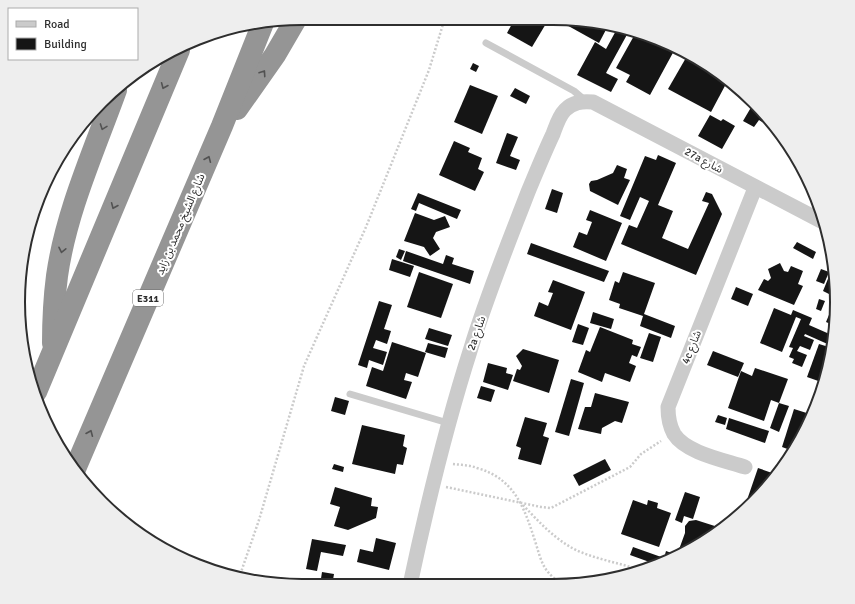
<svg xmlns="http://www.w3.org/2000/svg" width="855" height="604" font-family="Signika,'Noto Sans Arabic',sans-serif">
	<rect width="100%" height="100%" fill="#fff"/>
	<g fill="#151515">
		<path d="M513 22H547L532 47 507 33Z"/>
		<path d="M563 23 609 24 599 43Z"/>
		<path d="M618 27 629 31 606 73 618 79 611 92 577 75 595 42 606 49Z"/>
		<path d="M635 34 675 49 650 95 626 82 630 75 616 68Z"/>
		<path d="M687 56 711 69 727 82 711 112 668 89Z"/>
		<path d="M473 63 479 66 476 72 470 69Z"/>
		<path d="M470 85 498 96 482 134 454 122Z"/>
		<path d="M515 88 530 96 526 104 510 96Z"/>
		<path d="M753 104 766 115 776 128H771L759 120 754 127 743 121Z"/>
		<path d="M710 115 721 121 723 119 735 126 722 149 698 136Z"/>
		<path d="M507 133 518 137 510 156 520 160 516 170 496 163Z"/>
		<path d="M454 141 470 148 468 152 482 158 478 169 484 172 475 191 439 175Z"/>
		<path d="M658 155 676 163 658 205 673 211 662 238 688 249 709 203 702 201 706 192 712 194 722 214 696 275 621 244 629 225 637 228 649 201 640 197 630 220 620 216 645 156 656 160Z"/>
		<path d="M617 165 627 169 624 178 630 180 618 205 590 191 589 184 591 181 597 180 613 173Z"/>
		<path d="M552 189 563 193 557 213 545 209Z"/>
		<path d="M418 193 461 210 457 219 419 203 416 211 411 209Z"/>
		<path d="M590 210 622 223 606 261 573 247 579 232 587 235 592 222 586 220Z"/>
		<path d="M415 213 434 220 445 216 450 227 436 232 433 238 440 249 430 256 424 247 404 241Z"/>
		<path d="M797 242 816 252 813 259 793 248Z"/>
		<path d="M531 243 609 271 604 282 527 254Z"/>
		<path d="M399 249 405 251 401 260 396 257Z"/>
		<path d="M406 251 443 264 446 255 454 258 452 264 474 271 470 284 403 261Z"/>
		<path d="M392 259 414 266 410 277 389 270Z"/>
		<path d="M780 263 784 271 788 272 791 266 803 271 798 284 803 286 794 305 758 290 764 279 768 281 771 278 768 269Z"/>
		<path d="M834 264 835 290 831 288 829 294 823 291Z"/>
		<path d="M821 269 829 272 824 284 816 281Z"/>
		<path d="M419 272 453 284 441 318 407 307Z"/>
		<path d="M623 272 655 283 644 314 675 326 671 338 640 326 643 316 619 308 620 304 609 300 615 281 619 283Z"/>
		<path d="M553 280 585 292 571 330 534 316 539 302 548 306 553 293 548 292Z"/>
		<path d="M736 287 753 294 748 306 731 299Z"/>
		<path d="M836 298V320L835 326 826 322Z"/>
		<path d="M819 299 825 301 821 311 816 309Z"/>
		<path d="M379 301 392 305 384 329 391 331 387 344 376 340 373 348 387 352 383 365 369 360 367 368 358 365Z"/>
		<path d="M774 308 791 315 793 310 812 318 809 325 834 336 832 346 805 334 804 336 814 340 810 350 800 346 797 351 807 355 802 367 792 363 794 359 789 357 793 348 789 347 801 319 796 317 782 352 760 343Z"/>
		<path d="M593 312 614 319 611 329 590 323Z"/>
		<path d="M578 324 589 328 583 345 572 342Z"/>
		<path d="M600 327 633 340 632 344 641 347 637 357 632 355 629 363 636 366 630 382 605 373 602 382 578 372 586 350 590 352Z"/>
		<path d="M429 328 452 335 448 346 425 339Z"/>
		<path d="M649 333 661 337 653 362 640 358Z"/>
		<path d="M392 342 426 353 418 377 406 373 404 380 412 382 406 399 366 386 372 367 383 371Z"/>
		<path d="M428 343 448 348 445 358 425 352Z"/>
		<path d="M819 344 832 348 827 375 824 383 807 377Z"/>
		<path d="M523 349 559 360 549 393 513 381 517 369 520 370 522 366 516 356Z"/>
		<path d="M713 351 744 363 738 377 707 365Z"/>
		<path d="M488 363 507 368 506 373 513 375 508 390 483 382Z"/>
		<path d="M755 368 788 379 779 403 771 400 764 421 728 408 741 371 752 376Z"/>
		<path d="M571 379 584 383 569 436 555 432Z"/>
		<path d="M481 386 495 390 491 402 477 398Z"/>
		<path d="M595 393 629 402 622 423 615 421 602 428 601 434 578 429 585 407H591Z"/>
		<path d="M335 397 349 401 345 415 331 411Z"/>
		<path d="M779 403 789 406 779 432 770 428Z"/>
		<path d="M794 409 813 415 808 427 793 451 782 447Z"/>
		<path d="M718 415 727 418 725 425 715 422Z"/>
		<path d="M525 417 547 423 543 436 549 438 541 465 518 459 521 448 516 446Z"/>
		<path d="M729 418 769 431 765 443 726 429Z"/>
		<path d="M362 425 405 435 403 446 407 448 403 465 397 464 395 474 352 464Z"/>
		<path d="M605 459 611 470 579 486 573 475Z"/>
		<path d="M334 464 344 467 343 472 332 469Z"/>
		<path d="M758 468 775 474 774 477 775 478 753 502 747 500Z"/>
		<path d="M335 487 372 498 371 506 378 507 376 518 348 530 334 526 340 507 330 504Z"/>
		<path d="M685 492 700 497 693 519 684 516 682 523 675 520Z"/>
		<path d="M633 500 647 505 648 500 658 503 657 508 671 513 659 547 621 534Z"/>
		<path d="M696 520 721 528 678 557 655 564 630 555 633 547 664 558 666 551 677 555 685 533V526L689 521Z"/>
		<path d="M376 538 396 543 389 570 357 562 360 549 373 552Z"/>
		<path d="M312 539 346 545 343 556 321 552 317 571 306 569Z"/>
		<path d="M322 572 334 574 333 580 341 581 340 585H320Z"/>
	</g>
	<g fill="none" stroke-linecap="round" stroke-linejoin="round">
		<g stroke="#cbcbcb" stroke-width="2.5" stroke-dasharray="2 2" stroke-linecap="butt">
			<path d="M453 464C461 465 470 465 477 468 516 479 525 510 536 544 542 564 544 572 562 584"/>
			<path d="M446 487 541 507 551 508 630 467 641 454 661 441"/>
			<path d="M523 505C540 523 559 544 583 553 601 560 619 563 637 569"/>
			<path d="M239 578 259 520 304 366 366 227 429 70 444 21"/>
		</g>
		<g stroke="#cbcbcb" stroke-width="7">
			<path d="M486 43 574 91 581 97 583 101"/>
			<path d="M350 394 448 423"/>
		</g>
		<g stroke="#cbcbcb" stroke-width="15">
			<path d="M745 467C724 460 686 453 674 434 669 425 668 416 668 407L755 188"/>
			<path d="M410 585C427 505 446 426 471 348 487 295 508 244 528 192 536 173 544 153 553 134 556 126 559 116 565 110 573 102 582 101 593 102L825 223"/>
		</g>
		<g stroke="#959595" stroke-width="22">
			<path d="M237 109 275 55 296 19"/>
			<path d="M53 343C53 321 54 299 57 276 66 212 94 151 116 90"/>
			<path d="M36 392 179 50"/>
			<path d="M75 469 222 126 263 23"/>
		</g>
	</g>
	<defs><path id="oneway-chevron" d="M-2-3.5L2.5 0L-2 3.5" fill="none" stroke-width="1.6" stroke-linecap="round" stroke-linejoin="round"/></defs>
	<g stroke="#525252">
		<use href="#oneway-chevron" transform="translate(263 73) rotate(-56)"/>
		<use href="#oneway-chevron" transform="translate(164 86) rotate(113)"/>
		<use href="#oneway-chevron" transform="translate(103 127) rotate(110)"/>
		<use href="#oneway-chevron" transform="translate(208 159) rotate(-67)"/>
		<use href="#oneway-chevron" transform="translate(114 206) rotate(113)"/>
		<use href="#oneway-chevron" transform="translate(62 250) rotate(102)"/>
		<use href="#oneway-chevron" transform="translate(90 433) rotate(-67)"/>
	</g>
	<g text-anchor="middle" stroke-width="4" stroke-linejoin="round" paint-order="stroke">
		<rect fill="#fff" stroke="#6d6d6d" stroke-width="1" x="133" y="290" width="30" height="16" rx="3"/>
		<g font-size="10" font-weight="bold" fill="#2e2e2e">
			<text x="148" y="302">E311</text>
		</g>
		<g font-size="11" fill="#2e2e2e" stroke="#fff">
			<text transform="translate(704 160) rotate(28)" y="4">27a شارع</text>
			<text transform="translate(180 224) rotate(-67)" y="4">شارع الشيخ محمد بن زايد</text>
			<text transform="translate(476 333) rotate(-71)" y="4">2a شارع</text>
			<text transform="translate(691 347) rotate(-68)" y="4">4c شارع</text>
		</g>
	</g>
	<path d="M0 0H855V604H0ZM302 25H553A277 277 0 0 1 830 302V302A277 277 0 0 1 553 579H302A277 277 0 0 1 25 302V302A277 277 0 0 1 302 25Z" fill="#eee" fill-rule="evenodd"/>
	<path fill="none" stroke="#2e2e2e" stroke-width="2" d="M302 25H553A277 277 0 0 1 830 302V302A277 277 0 0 1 553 579H302A277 277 0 0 1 25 302V302A277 277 0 0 1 302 25Z"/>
	<rect x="8" y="8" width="130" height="52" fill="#ffffff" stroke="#ababab"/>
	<rect x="16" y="21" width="20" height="6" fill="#cbcbcb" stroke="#ababab"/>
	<text x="44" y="28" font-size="12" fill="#2e2e2e">Road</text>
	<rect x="16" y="38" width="20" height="12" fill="#151515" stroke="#ababab"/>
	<text x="44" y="48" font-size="12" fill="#2e2e2e">Building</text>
</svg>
